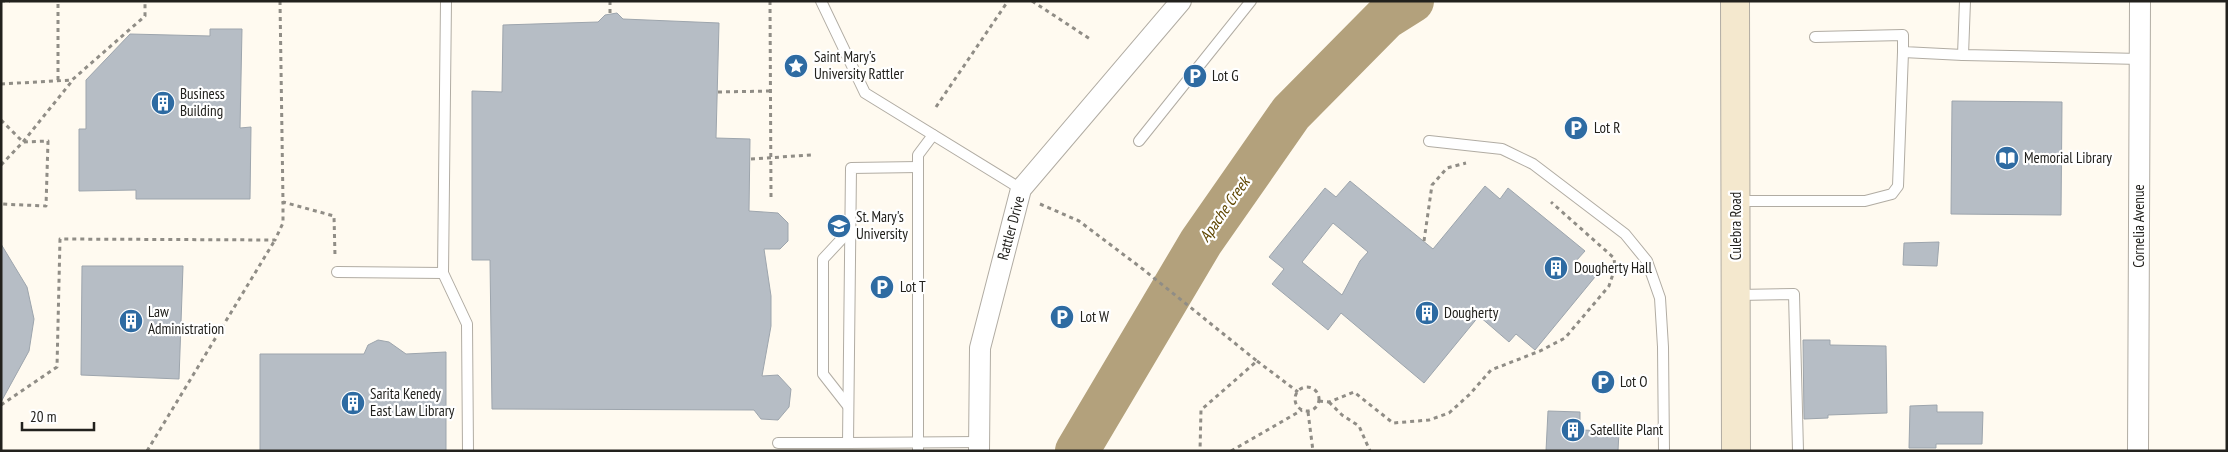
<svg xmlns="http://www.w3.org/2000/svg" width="2228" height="452" font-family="'PT Sans Narrow',sans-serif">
	<rect width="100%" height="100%" fill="#fffaf0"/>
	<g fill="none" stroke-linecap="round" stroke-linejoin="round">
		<path stroke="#b3a17c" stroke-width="44" d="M1077 451 1201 242 1291 113 1385 18 1412 1"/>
	</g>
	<g fill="#b6bdc5" stroke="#9da5ad" fill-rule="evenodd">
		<path d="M617 13 623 19 719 23 716 138 750 139 749 211 778 213 788 223V241L780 249H764L771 296V326L762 376 778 375 791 389 789 407 778 420 761 419 754 410 492 409 490 260H472V91L502 92 503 25 598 22 605 15Z"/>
		<path d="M210 29H242L240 128 251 127 250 199H136V190L79 191V129H86V80L130 34 210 36Z"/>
		<path d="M1952 101 2062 102 2061 215 1951 214Z"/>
		<path d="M1350 181 1433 249 1485 186 1500 199 1508 188 1585 251 1576 261 1595 277 1535 350 1516 334 1509 342 1479 316 1424 383 1341 313 1328 330 1272 284 1284 269 1269 257 1325 188 1336 197ZM1333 223 1368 252 1360 261 1342 295 1302 262Z"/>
		<path d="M1939 242 1937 266 1903 265 1904 243Z"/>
		<path d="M1 244 27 287 34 319 29 351 1 402Z"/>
		<path d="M82 266H183L179 379 81 375Z"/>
		<path d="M378 340 389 342 406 354 446 352V451H260V354H364L368 345Z"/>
		<path d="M1803 340H1830V345L1886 346 1887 413 1828 415V418L1804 419Z"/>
		<path d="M1937 405V412H1983L1982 444H1936V448H1909L1910 406Z"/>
		<path d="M1548 411 1580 412V430L1619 431 1618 451H1546Z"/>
	</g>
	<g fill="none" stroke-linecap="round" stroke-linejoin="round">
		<g stroke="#b1aca3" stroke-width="12">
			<g id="lane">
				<path d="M446 1 443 273 467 324 468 451"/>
				<path d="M821 1 865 93 1021 189"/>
				<path d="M1965 1 1963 55 2140 59"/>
				<path d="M1815 37 1903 35V52L1963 55"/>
				<path d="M1139 141 1251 1"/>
				<path d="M1429 141 1502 149 1533 164 1625 234 1647 261 1660 298 1663 347 1664 451"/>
				<path d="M918 167 851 168 848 443 979 442"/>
				<path d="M1737 201H1865L1892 194 1898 186 1903 52"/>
				<path d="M337 272 443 273"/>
				<path d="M1737 295 1794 294 1798 451"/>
				<path d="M848 406 823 374V259L850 230"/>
				<path d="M778 443H848"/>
				<path d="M918 451V155L933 135"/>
			</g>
		</g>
		<g stroke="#b1aca3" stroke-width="22">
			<g id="street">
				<path d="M979 451 980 348 1021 189 1181 1"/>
				<path d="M2138 451 2140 1"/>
			</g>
		</g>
		<g stroke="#b1aca3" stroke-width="30">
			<path id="secondary" d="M1735 1 1736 451"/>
		</g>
		<g stroke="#908d86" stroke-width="3" stroke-dasharray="4 4" stroke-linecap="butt">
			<path d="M1 1H10"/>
			<path d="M280 1 283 202 334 216 335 256"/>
			<path d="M610 1V13"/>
			<path d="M770 1 771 197"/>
			<path d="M1032 1 1090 39"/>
			<path d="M58 80V1"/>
			<path d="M1 84 72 80 145 16V1"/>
			<path d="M718 92 771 91"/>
			<path d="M936 107 1008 1"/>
			<path d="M1 120 23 142 48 141 46 206 1 204"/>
			<path d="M751 159 811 155"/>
			<path d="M1 165 23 142 72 81"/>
			<path d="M1040 204 1079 221 1144 270 1257 361 1201 410 1200 451"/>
			<path d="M1424 241 1432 185 1447 168 1466 163"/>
			<path d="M1257 361 1298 392"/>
			<circle cx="1307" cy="399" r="12"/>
			<path d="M1319 401 1329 402 1354 392 1393 423 1429 420 1449 413 1470 394 1491 370 1540 351 1565 338 1609 286 1615 268 1614 258 1551 202"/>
			<path d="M1329 402 1342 415 1359 426 1370 451"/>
			<path d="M1 405 57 367 60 239 275 240 283 223V202"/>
			<path d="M1308 412 1313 451"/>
			<path d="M147 451 275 240"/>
			<path d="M1231 451 1302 410"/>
		</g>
		<use href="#lane" stroke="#fff" stroke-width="10"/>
		<use href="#street" stroke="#fff" stroke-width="20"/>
		<use href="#secondary" stroke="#f4e8ce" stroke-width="28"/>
	</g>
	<defs>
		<g id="sight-disc" transform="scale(1.25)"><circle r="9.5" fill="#2e6ba2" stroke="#fff"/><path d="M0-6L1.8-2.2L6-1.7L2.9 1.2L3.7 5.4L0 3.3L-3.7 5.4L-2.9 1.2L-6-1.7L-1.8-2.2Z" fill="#fff"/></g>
		<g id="parking-disc" transform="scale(1.25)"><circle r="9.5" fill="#2e6ba2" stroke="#fff"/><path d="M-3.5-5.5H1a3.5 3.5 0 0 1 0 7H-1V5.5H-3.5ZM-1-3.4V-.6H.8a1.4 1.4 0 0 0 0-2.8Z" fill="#fff"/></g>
		<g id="building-disc" transform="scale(1.25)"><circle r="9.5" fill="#2e6ba2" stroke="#fff"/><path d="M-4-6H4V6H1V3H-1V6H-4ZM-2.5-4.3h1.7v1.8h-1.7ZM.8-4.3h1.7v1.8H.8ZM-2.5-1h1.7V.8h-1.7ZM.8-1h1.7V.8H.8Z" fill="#fff"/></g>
		<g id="library-disc" transform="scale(1.25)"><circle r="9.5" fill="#2e6ba2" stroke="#fff"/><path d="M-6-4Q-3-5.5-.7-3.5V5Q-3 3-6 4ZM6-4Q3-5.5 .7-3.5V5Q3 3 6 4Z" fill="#fff"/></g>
		<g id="university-disc" transform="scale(1.25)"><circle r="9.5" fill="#2e6ba2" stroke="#fff"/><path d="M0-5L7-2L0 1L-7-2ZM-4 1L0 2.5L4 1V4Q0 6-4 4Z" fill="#fff"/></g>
	</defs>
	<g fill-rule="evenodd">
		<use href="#sight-disc" x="796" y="66"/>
		<use href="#parking-disc" x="1195" y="76"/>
		<use href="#building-disc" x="163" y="103"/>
		<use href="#parking-disc" x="1576" y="128"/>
		<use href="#library-disc" x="2007" y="158"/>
		<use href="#university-disc" x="839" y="226"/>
		<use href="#building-disc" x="1556" y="268"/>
		<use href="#parking-disc" x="882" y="287"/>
		<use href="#building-disc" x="1427" y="313"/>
		<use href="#parking-disc" x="1062" y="317"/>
		<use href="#building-disc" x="131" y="321"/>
		<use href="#parking-disc" x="1603" y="382"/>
		<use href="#building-disc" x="353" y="403"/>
		<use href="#building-disc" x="1573" y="430"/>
	</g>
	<g text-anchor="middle" stroke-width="4.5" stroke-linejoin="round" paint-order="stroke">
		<g font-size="15" fill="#22211d" stroke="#fff" text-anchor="start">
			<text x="814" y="62">Saint Mary's<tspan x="814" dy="17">University Rattler</tspan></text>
			<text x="1212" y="81">Lot G</text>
			<text x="180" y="99">Business<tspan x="180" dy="17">Building</tspan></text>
			<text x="1594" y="133">Lot R</text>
			<text x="2024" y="163">Memorial Library</text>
			<text x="856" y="222">St. Mary's<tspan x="856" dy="17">University</tspan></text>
			<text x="1574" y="273">Dougherty Hall</text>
			<text x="900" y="292">Lot T</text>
			<text x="148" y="317">Law<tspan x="148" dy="17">Administration</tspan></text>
			<text x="1444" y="318">Dougherty</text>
			<text x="1080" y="322">Lot W</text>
			<text x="1620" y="387">Lot O</text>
			<text x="370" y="399">Sarita Kenedy<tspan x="370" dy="17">East Law Library</tspan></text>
			<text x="1590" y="435">Satellite Plant</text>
		</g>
		<g font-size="15" fill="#22211d" stroke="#fff">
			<text transform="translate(1736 226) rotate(-90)" y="5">Culebra Road</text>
			<text transform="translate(2139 226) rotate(-90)" y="5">Cornelia Avenue</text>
			<text transform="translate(1011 228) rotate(-75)" y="5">Rattler Drive</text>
		</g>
		<g font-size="16" font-style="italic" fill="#5f4600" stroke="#fff">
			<text transform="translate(1224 209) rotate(-55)" y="6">Apache Creek</text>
		</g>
	</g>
	<rect width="2228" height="452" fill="none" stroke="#22211d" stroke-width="5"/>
	<path d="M22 422v8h72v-8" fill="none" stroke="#22211d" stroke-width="2.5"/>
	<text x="30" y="422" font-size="15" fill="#22211d" stroke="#ffffff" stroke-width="4" paint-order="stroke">20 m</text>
</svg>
